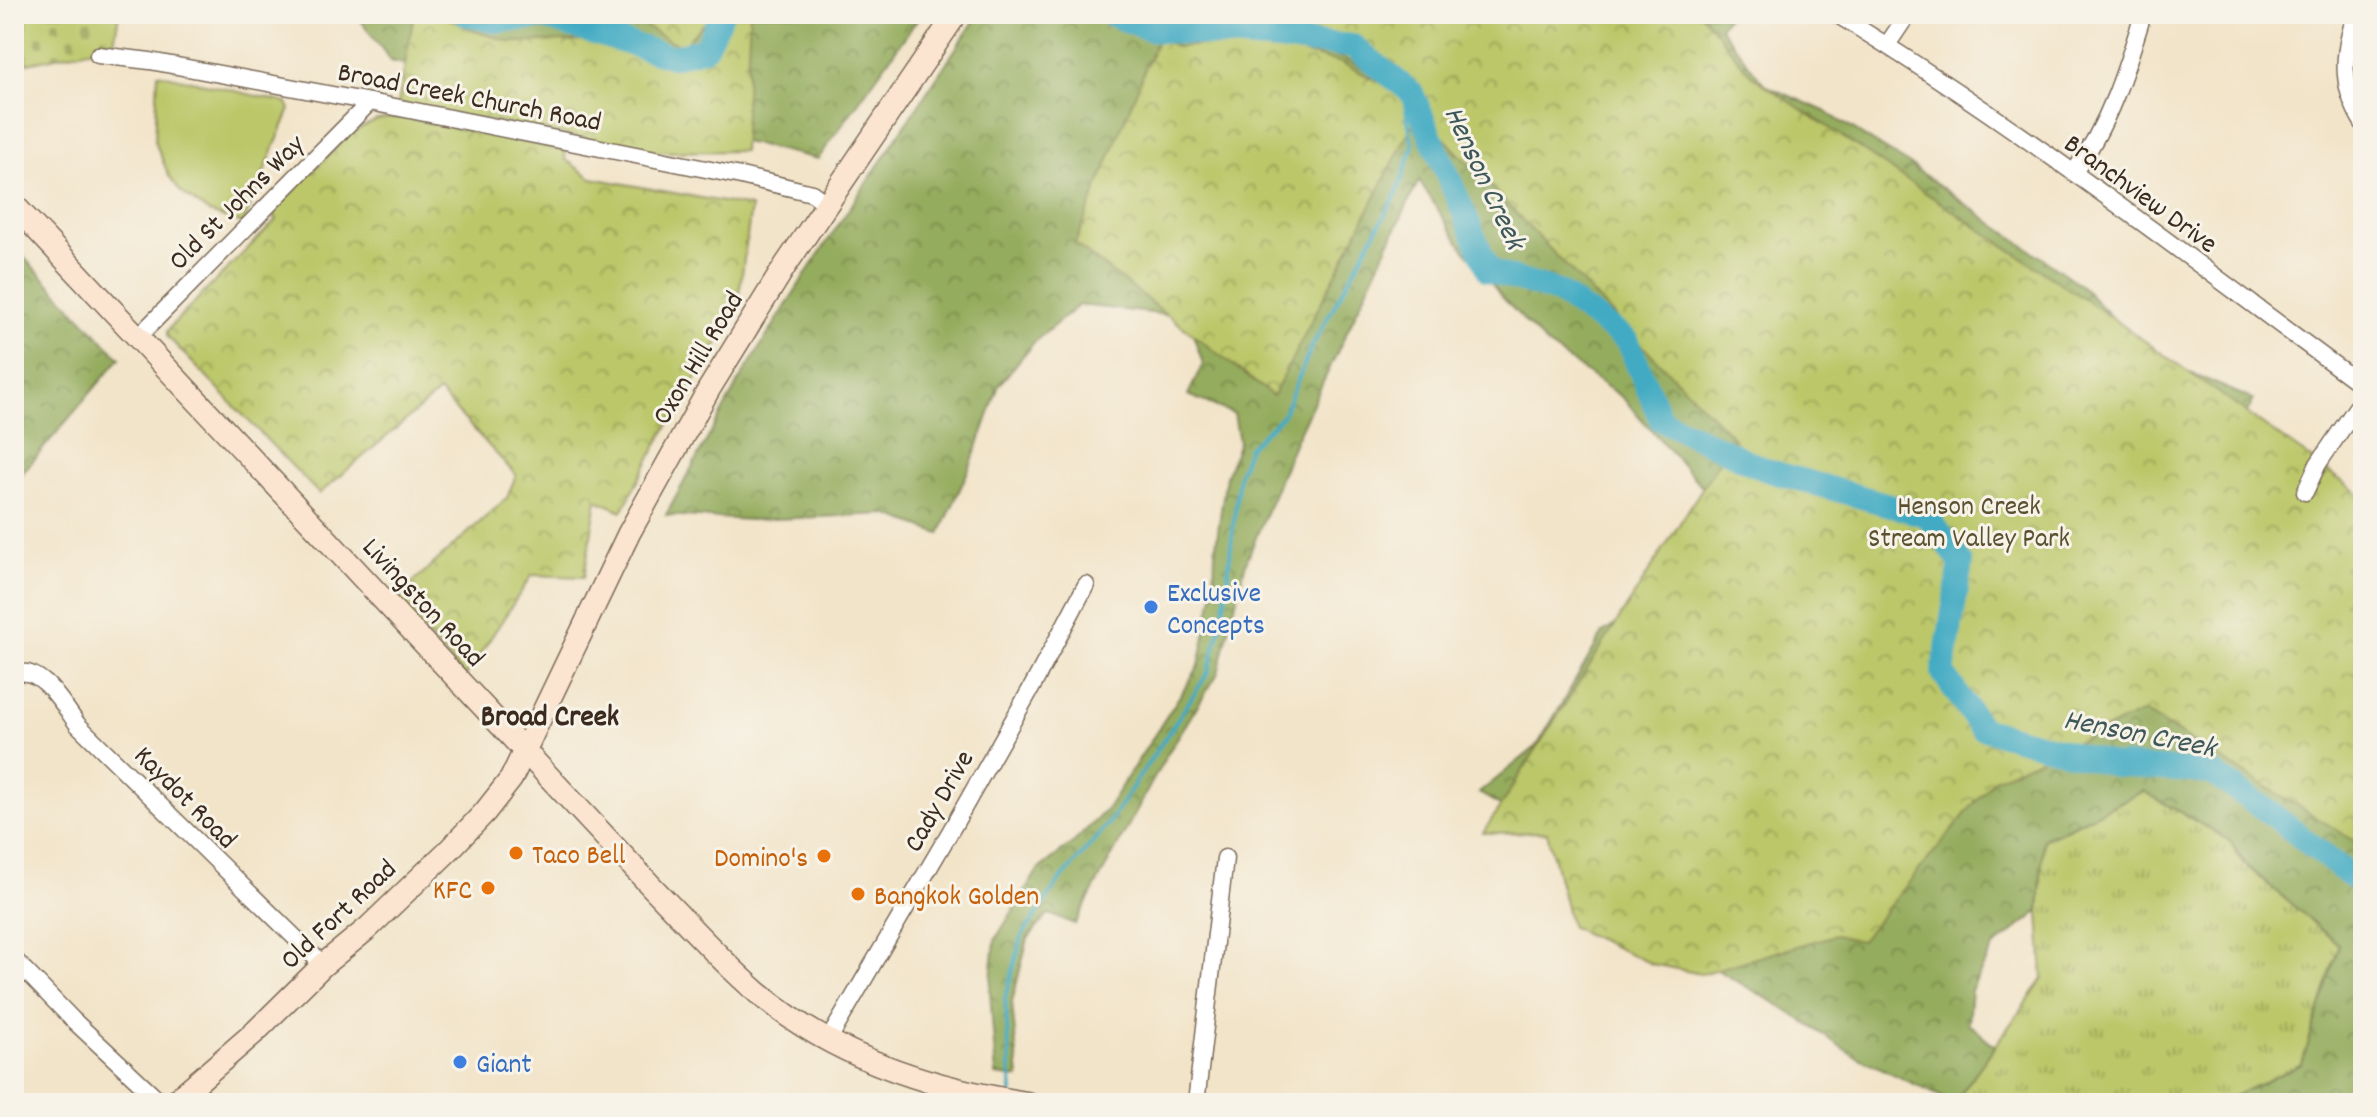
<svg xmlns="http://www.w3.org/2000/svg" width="2377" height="1117" font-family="Dekko,sans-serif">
	<defs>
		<pattern id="grass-tufts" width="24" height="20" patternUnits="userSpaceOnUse" patternTransform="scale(2)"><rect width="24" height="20" fill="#bbc769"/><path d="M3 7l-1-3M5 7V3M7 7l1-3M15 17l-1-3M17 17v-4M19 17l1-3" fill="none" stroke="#99a256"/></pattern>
		<pattern id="forest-crowns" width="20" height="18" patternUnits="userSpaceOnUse" patternTransform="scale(2)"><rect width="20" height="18" fill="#94ac5d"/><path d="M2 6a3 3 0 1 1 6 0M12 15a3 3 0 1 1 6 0" fill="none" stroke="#7a8c4c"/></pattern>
		<pattern id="cemetery-stones" width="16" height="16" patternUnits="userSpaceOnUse" patternTransform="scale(2)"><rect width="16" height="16" fill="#bbc769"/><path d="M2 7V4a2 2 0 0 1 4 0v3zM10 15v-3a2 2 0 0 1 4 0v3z" fill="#99a256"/></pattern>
		<pattern id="park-crowns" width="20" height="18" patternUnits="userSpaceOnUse" patternTransform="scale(2)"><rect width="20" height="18" fill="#bbc769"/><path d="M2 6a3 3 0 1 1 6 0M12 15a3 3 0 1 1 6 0" fill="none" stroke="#99a256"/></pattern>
	</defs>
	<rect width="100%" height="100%" fill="#f7f3e8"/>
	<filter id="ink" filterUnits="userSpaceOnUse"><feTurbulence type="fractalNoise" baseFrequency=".0125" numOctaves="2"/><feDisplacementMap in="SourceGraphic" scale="16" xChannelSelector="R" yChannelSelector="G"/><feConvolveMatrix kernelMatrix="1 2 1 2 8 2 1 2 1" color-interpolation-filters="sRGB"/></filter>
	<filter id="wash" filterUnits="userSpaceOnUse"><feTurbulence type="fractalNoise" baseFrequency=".006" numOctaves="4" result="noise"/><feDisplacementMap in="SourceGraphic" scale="32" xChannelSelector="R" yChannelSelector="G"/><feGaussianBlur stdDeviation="1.8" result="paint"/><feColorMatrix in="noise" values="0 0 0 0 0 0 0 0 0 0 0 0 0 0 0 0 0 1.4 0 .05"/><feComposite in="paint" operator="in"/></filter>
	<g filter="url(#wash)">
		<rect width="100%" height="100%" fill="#f2e4c9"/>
		<path fill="url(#grass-tufts)" stroke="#7b7844" stroke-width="2" d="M2143 791 2230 841 2243 863 2340 945 2302 1064 2220 1103H1954L2043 979 2039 911 2043 840Z"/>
		<g fill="url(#forest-crowns)" stroke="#686b3e" stroke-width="2">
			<path d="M356 14H921L818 159 391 61Z"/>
			<path d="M979 14H1729L1720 27 1765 85 1824 111 1913 167 2079 284 2147 354 2254 400 2197 500 2363 692V1103H2220L2302 1064 2339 945 2247 866 2230 841 2143 791 2043 840 2039 911 1994 947 1971 990 1968 1023 1995 1046 1954 1103 1853 1055 1784 1008 1712 967 1553 835 1479 793 1537 746 1603 633 1664 592 1711 497 1623 398 1547 345 1502 297 1458 241 1419 180 1295 441 1246 562 1218 673 1166 756 1075 924 1049 914 1028 938 1012 1002 1019 1078 996 1075 990 990 995 940 1038 870 1075 841 1106 810 1199 666 1214 590 1215 552 1226 476 1239 442 1234 414 1188 395 1203 364 1187 317 1079 305 1034 342 999 385 972 462 940 534 886 514 751 520 666 515 739 381 807 272Z"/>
			<path d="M14 247 120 358 14 483Z"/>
		</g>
		<path fill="url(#cemetery-stones)" stroke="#7b7844" stroke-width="2" d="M14 14H119L113 49H93L14 66Z"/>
		<g fill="url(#park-crowns)" stroke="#7b7844" stroke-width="2">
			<path d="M414 14H440L474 31 511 42 587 41 619 45 682 63C692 57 701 51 709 42 725 23 719 14 750 14L743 151 659 152 398 104Z"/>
			<path d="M483 14H725L703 24 683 46C664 41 646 22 626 20 613 18 602 24 589 26 555 33 515 26 483 14Z"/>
			<path d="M1167 14H1701L1752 76 2121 324 2363 496V846L2144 712 1994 779 1861 941 1835 935 1701 974 1652 964 1571 927 1547 832 1483 833 1734 438 1634 337 1419 112 1273 396 1075 244 1158 37 1176 47 1245 42 1282 48 1342 63 1399 92 1393 86 1345 59 1313 50 1249 36 1184 38 1163 23Z"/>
			<path d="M389 118H407L566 151 565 159 592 178 751 207 737 311 660 439 622 511 597 500 584 577 532 575 465 677 394 599 507 498 516 475 439 392 319 494 167 336V331L174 323 277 219 271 212 352 132 377 120Z"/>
		</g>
		<path fill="#bbc769" stroke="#7b7844" stroke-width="2" d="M158 73 287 103 290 109 243 224 210 213 181 192 169 176 155 142Z"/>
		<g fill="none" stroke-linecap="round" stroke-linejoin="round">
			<path stroke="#43abc3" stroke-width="4" d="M1012 1093 1005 998 1022 936 1058 883 1108 824 1208 673 1223 618 1239 474 1249 447 1283 415 1312 346 1397 193 1413 147 1401 83"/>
			<g stroke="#43abc3" stroke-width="24">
				<path d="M465 14 493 21 544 18 673 57 705 48 722 14"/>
				<path d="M1110 14 1151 30 1353 46 1412 93 1489 271 1558 292 1627 340 1661 420 1766 470 1928 516 1961 563 1943 673 1981 728 2114 765 2212 773 2273 815 2363 886"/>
			</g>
		</g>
	</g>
	<g filter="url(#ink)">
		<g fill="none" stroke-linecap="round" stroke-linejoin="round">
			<g stroke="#7b6b5a" stroke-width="19">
				<g id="minor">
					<path d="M1836 14C2020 126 2190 259 2363 386"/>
					<path d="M2356 14C2342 54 2340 86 2363 123"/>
					<path d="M1887 45 1908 14"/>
					<path d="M98 55 150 61 370 102 741 176 812 193 827 204"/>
					<path d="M2074 172C2109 125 2126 70 2143 14"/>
					<path d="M137 338 370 102"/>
					<path d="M2305 492 2318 464 2363 398"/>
					<path d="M14 674C42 664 64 707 78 725L323 965"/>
					<path d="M14 959 73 1020 162 1103"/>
					<path d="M829 1039 950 832 1033 685 1086 585"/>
					<path d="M1196 1103 1225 858"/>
				</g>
			</g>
			<g stroke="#7b6b5a" stroke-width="25">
				<g id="secondary">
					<path d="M14 205 653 888C687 923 720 960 757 992 833 1057 930 1088 1027 1103"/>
					<path d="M173 1103 255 1032 323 965 368 928 449 850 485 812 511 779 629 533 709 389 785 266 956 14"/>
				</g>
			</g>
			<use href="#minor" stroke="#fff" stroke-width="16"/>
			<use href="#secondary" stroke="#fce5d0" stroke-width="22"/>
		</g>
	</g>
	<g fill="#3f7fe0" stroke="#f7f3e8" stroke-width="3">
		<circle cx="1151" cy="607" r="8"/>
		<circle cx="460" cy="1062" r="8"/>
	</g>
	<g fill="#e8710a" stroke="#f7f3e8" stroke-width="3">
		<circle cx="516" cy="853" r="8"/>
		<circle cx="824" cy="856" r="8"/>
		<circle cx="488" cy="888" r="8"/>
		<circle cx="858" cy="894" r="8"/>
	</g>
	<g text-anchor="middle" stroke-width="6" stroke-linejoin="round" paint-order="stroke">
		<g font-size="28" fill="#3b2a1e" stroke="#f7f3e8">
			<text transform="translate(470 95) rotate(11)" y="10">Broad Creek Church Road</text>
			<text transform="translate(2142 192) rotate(36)" y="10">Branchview Drive</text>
			<text transform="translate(235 201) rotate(-45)" y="10">Old St Johns Way</text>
			<text transform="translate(696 357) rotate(-59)" y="10">Oxon Hill Road</text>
			<text transform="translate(425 601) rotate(47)" y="10">Livingston Road</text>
			<text transform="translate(187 796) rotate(45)" y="10">Kaydot Road</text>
			<text transform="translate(937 800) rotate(-60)" y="10">Cady Drive</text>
			<text transform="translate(337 913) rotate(-43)" y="10">Old Fort Road</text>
		</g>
		<g font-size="28" fill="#5b5131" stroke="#f7f3e8">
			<text x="1969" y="514">Henson Creek<tspan x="1969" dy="32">Stream Valley Park</tspan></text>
		</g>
		<g font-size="28" fill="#366cbe" stroke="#f7f3e8" text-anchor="start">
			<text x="1167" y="601">Exclusive<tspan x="1167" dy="32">Concepts</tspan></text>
			<text x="476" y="1072">Giant</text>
		</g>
		<g font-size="28" fill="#c56008" stroke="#f7f3e8" text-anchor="start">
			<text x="532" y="863">Taco Bell</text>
			<text x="808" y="866" text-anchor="end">Domino's</text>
			<text x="472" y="898" text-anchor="end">KFC</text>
			<text x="874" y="904">Bangkok Golden</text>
		</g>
		<g font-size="30" font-style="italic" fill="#3e5758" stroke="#f7f3e8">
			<text transform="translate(1486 177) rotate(65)" y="10">Henson Creek</text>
			<text transform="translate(2140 732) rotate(11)" y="10">Henson Creek</text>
		</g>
		<g font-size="30" font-weight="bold" fill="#3b2a1e" stroke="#f7f3e8">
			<text x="550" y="725">Broad Creek</text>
		</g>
	</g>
	<rect width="2377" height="1117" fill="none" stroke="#f7f3e8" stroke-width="48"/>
</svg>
